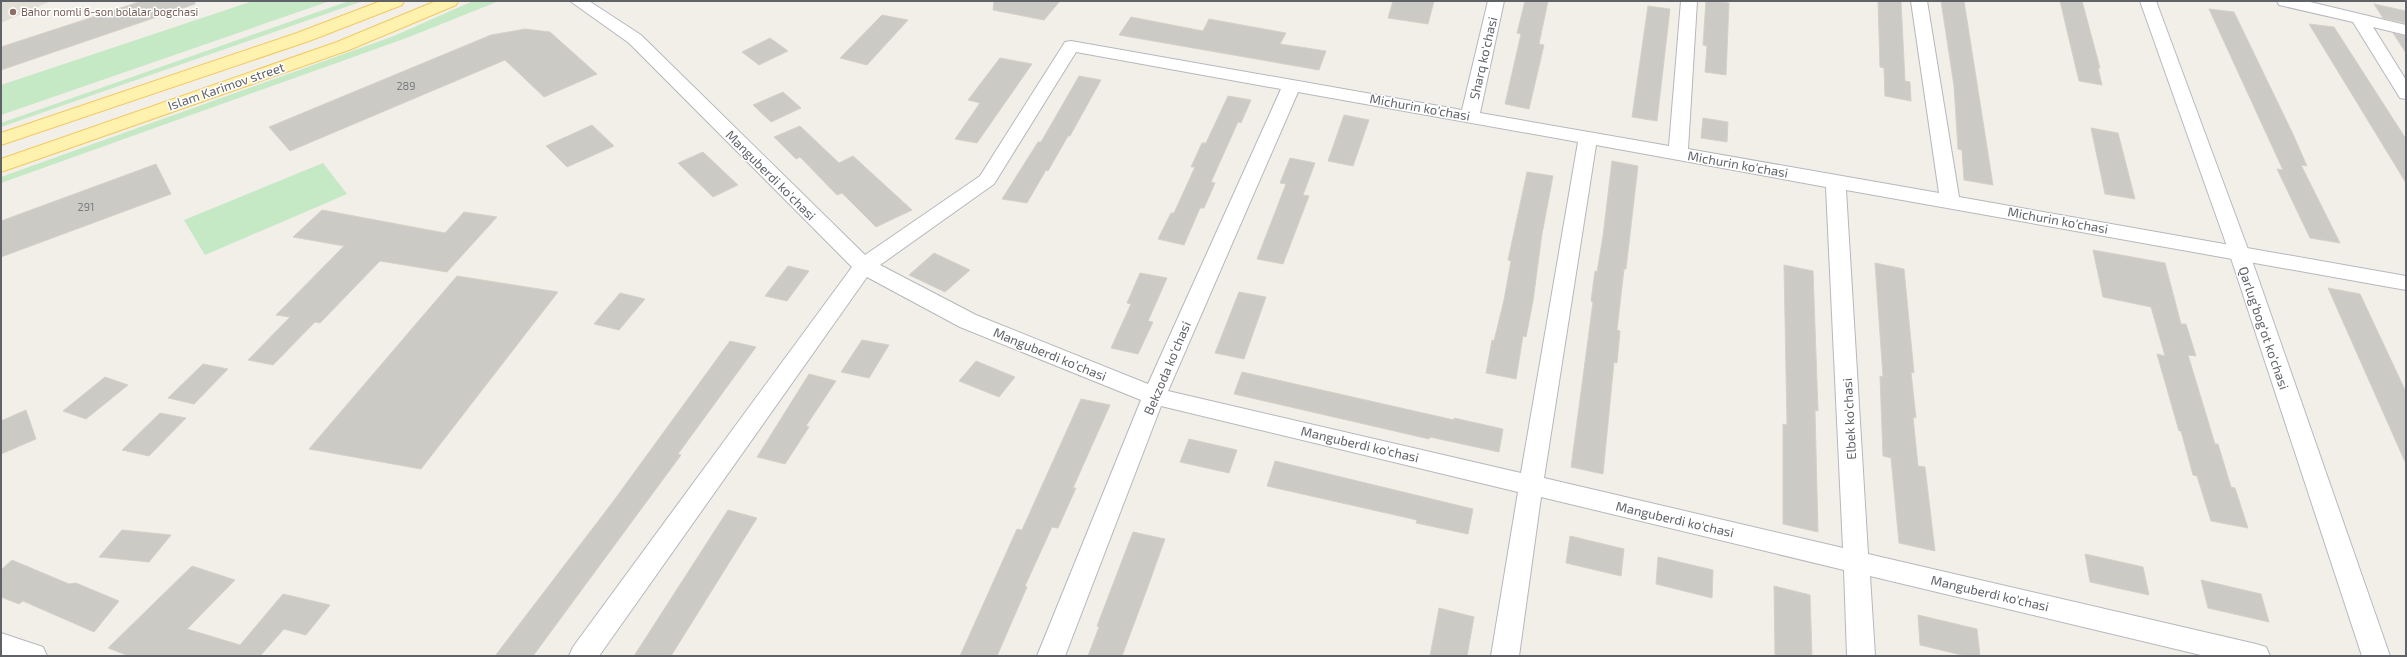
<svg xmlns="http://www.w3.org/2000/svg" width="2407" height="657" font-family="'Exo 2',sans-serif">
	<rect width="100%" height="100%" fill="#f1efe8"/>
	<path fill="#e1ded6" d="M1 1H51L1 23Z"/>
	<g fill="#c5e8c5">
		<path d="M253 1H330L1 115V85Z"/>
		<path d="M349 1H363L1 127V123Z"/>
		<path d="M473 1H499L409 37 1 183V177L394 36Z"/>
		<path d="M323 163 347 194 205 255 184 220Z"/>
	</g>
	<g fill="#cccac5" stroke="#d6d1c6">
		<path d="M142 1H195V4L1 70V47Z"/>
		<path d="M994 1H1060L1044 20 993 10Z"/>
		<path d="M1393 1H1434L1428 24 1388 18Z"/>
		<path d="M1525 1H1548L1539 44 1544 45 1529 109 1505 104 1521 34 1517 33Z"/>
		<path d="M1706 1 1729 3 1726 75 1705 72 1707 46 1703 45Z"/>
		<path d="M1878 1H1901L1905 81 1910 82 1911 101 1885 96 1884 68 1880 67Z"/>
		<path d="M1941 1H1964L1993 185 1964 180 1962 150 1958 149 1954 86Z"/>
		<path d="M2060 1H2082L2100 68H2098L2102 85 2079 81Z"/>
		<path d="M2374 4 2406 11V23L2383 18Z"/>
		<path d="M1648 6 1670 9 1657 121 1632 117Z"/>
		<path d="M2209 9 2234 12 2292 132 2307 166 2301 165 2340 243 2310 238 2277 169 2283 170Z"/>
		<path d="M882 15 908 20 867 65 840 58Z"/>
		<path d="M1131 17 1203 31 1209 19 1286 33 1280 44 1326 51 1319 70 1119 35Z"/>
		<path d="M2309 24 2334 27 2406 139V183Z"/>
		<path d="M525 29 550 32 597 74 544 97 505 60 290 151 269 127 491 35Z"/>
		<path d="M2393 33 2406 36V53Z"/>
		<path d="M770 38 788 51 759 65 742 52Z"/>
		<path d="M1000 58 1032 64 977 143 955 139 980 103 968 100Z"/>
		<path d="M1079 76 1101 80 1070 136H1068L1048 171 1046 170 1027 203 1002 199 1038 142H1041Z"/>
		<path d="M783 92 801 108 771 122 753 105Z"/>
		<path d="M1228 96 1251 100 1241 123 1238 122 1211 182 1215 183 1204 208H1200L1184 245 1158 239 1171 213H1174L1195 167H1191L1202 143H1206Z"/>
		<path d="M1344 115 1369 120 1353 166 1328 161Z"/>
		<path d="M1703 118 1728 122 1727 142 1701 138Z"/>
		<path d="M592 125 614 146 567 167 546 146Z"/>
		<path d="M800 126 839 163 853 156 912 210 876 227 842 193 837 195 800 157 796 159 774 137Z"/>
		<path d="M2091 128 2118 133 2135 199 2105 194Z"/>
		<path d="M703 152 738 185 713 197 678 163Z"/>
		<path d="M1290 158 1315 163 1303 195 1309 196 1283 264 1257 259 1286 184 1280 183Z"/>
		<path d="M1612 161 1638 166 1626 269H1624L1617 330 1620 331 1617 363 1614 362 1603 474 1571 467 1593 302 1591 301 1595 271 1597 272 1603 236Z"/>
		<path d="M156 164 171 194 1 257V221Z"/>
		<path d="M1527 172 1553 176 1542 234 1533 301 1526 337 1523 336 1516 379 1486 373 1492 340 1494 341 1504 300 1511 261 1508 260Z"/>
		<path d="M322 210 445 233 464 212 497 217 447 272 380 261 320 323 315 322 273 365 248 360 290 317 276 315 344 246 293 237Z"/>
		<path d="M2093 250 2165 263 2181 324H2186L2196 356 2188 355 2215 444H2218L2231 487 2235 488 2248 528 2211 521 2197 476 2193 475 2181 431H2179L2157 354 2165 356 2151 307 2103 297Z"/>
		<path d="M934 253 970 270 945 292 909 275Z"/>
		<path d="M1875 263 1904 269 1914 373 1911 372 1916 418 1913 417 1918 466 1925 467 1935 551 1899 543 1891 458 1883 456 1880 376 1883 377Z"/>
		<path d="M1784 265 1813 271 1818 411 1815 410 1818 532 1783 524V424L1787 425Z"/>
		<path d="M788 266 809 271 787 301 765 296Z"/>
		<path d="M1140 273 1167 278 1148 321 1153 322 1138 354 1111 348 1131 304 1127 303Z"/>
		<path d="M457 276 558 292 421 469 309 449Z"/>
		<path d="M2328 288 2360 294 2406 392V464Z"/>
		<path d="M1239 292 1266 297 1244 359 1215 353Z"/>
		<path d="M620 293 645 299 619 330 594 324Z"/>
		<path d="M862 340 889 345 869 378 841 372Z"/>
		<path d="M730 341 756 347 678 454 681 455 653 493 533 656H495L612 503Z"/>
		<path d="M976 361 1015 377 999 397 959 381Z"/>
		<path d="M203 364 228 369 194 404 168 398Z"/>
		<path d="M1242 372 1454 420V418L1503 429 1499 452 1430 437 1429 439 1234 394Z"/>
		<path d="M809 374 836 381 806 426 809 427 785 464 757 457Z"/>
		<path d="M105 377 128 385 86 419 63 411Z"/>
		<path d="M1081 399 1110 405 1073 488H1076L1058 528 1052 527 1025 586 1027 587 997 656H960L1017 529 1022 530Z"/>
		<path d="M26 410 36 439 1 454V421Z"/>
		<path d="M160 413 186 418 149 456 122 450Z"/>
		<path d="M1189 439 1237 450 1229 473 1180 462Z"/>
		<path d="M1275 461 1473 509 1468 534 1416 523 1417 520 1267 486Z"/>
		<path d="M728 510 757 518 671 656H634Z"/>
		<path d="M122 530 171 535 149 562 99 557Z"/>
		<path d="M1133 532 1165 539 1147 589 1122 656H1088L1099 627 1097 626Z"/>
		<path d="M1570 536 1624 549 1621 576 1566 563Z"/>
		<path d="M2085 554 2143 567 2149 595 2090 582Z"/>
		<path d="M1658 557 1713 570 1712 598 1656 584Z"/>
		<path d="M12 560 69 584 76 583 119 601 94 632 23 601 19 604 1 597V570Z"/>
		<path d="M192 566 235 580 187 629 240 645 283 594 330 605 306 635 284 629 260 656H129L108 648Z"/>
		<path d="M2201 580 2261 594 2269 622 2208 608Z"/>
		<path d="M1774 586 1810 595 1812 656H1775Z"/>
		<path d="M1439 608 1474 617 1467 656H1430Z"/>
		<path d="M1918 615 1977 629 1980 656H1966L1920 645Z"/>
	</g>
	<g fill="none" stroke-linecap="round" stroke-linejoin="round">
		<g stroke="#b5b8bc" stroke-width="2">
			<g id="street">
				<path d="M570 1H589L641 35 865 255 980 176 1065 42 1071 41 1462 110 1488 1H1504L1480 113 1669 146 1681 1H1697L1688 149 1939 193 1911 1H1927L1959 197 2406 276V290L1846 190 1868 554 2256 644 2266 647 2270 656H2205L1870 576 1875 656H1847L1844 570 1541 497 1519 656H1491L1518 492 1161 406 1065 656H1037L1141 400 960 327 867 277 599 656H569L573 647 852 267 629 43ZM1076 52 1281 89 1148 384 976 315 880 265 994 184ZM1298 92 1578 142 1521 473 1168 391ZM1596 145 1826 187 1843 548 1544 478Z"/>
				<path d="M2277 1H2306L2406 25V35L2373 27 2406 80V99L2400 98 2353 22 2279 5Z"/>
				<path d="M1 633 43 647 47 656H1Z"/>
			</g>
		</g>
		<g stroke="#b6babf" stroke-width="2">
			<path id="secondary" d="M2140 1H2156L2249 252 2390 656H2362L2229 252Z"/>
		</g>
		<g stroke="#f2c960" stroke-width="2">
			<g id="primary">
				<path d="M381 1H404L402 5 309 41 1 145V133L297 33Z"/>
				<path d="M436 1H458L456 5 349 50 1 172V159L337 42Z"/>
			</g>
		</g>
		<use href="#street" fill="#fff" fill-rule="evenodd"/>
		<use href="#secondary" fill="#fff" fill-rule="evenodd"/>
		<use href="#primary" fill="#fff2af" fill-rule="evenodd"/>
	</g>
	<circle fill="#8d6e63" stroke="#fff" stroke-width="1.5" cx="13" cy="12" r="4"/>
	<g text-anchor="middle" stroke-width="3" stroke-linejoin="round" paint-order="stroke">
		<g font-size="11" fill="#785e54" stroke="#fff" text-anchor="start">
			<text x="21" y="16">Bahor nomli 6-son bolalar bogchasi</text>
		</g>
		<g font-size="11" fill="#7a7d7f">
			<text x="406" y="90">289</text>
			<text x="86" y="211">291</text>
		</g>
		<g font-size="13" fill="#5f6368" stroke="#fff">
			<text transform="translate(1483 58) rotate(-77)" y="5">Sharq ko'chasi</text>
			<text transform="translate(226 86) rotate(-19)" y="5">Islam Karimov street</text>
			<text transform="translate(1420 107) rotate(10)" y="5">Michurin ko'chasi</text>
			<text transform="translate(1738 164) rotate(10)" y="5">Michurin ko'chasi</text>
			<text transform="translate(771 175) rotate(45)" y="5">Manguberdi ko'chasi</text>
			<text transform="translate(2058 220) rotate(10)" y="5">Michurin ko'chasi</text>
			<text transform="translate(2264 328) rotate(71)" y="5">Qarlug‘bog‘ot ko‘chasi</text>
			<text transform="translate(1050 354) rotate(22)" y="5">Manguberdi ko'chasi</text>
			<text transform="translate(1167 368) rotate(-67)" y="5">Bekzoda ko'chasi</text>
			<text transform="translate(1849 419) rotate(-93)" y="5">Elbek ko'chasi</text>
			<text transform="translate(1360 444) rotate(13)" y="5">Manguberdi ko'chasi</text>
			<text transform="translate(1675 519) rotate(13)" y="5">Manguberdi ko'chasi</text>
			<text transform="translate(1990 593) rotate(13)" y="5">Manguberdi ko'chasi</text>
		</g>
	</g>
	<rect width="2407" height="657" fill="none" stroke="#5f6368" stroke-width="4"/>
</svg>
